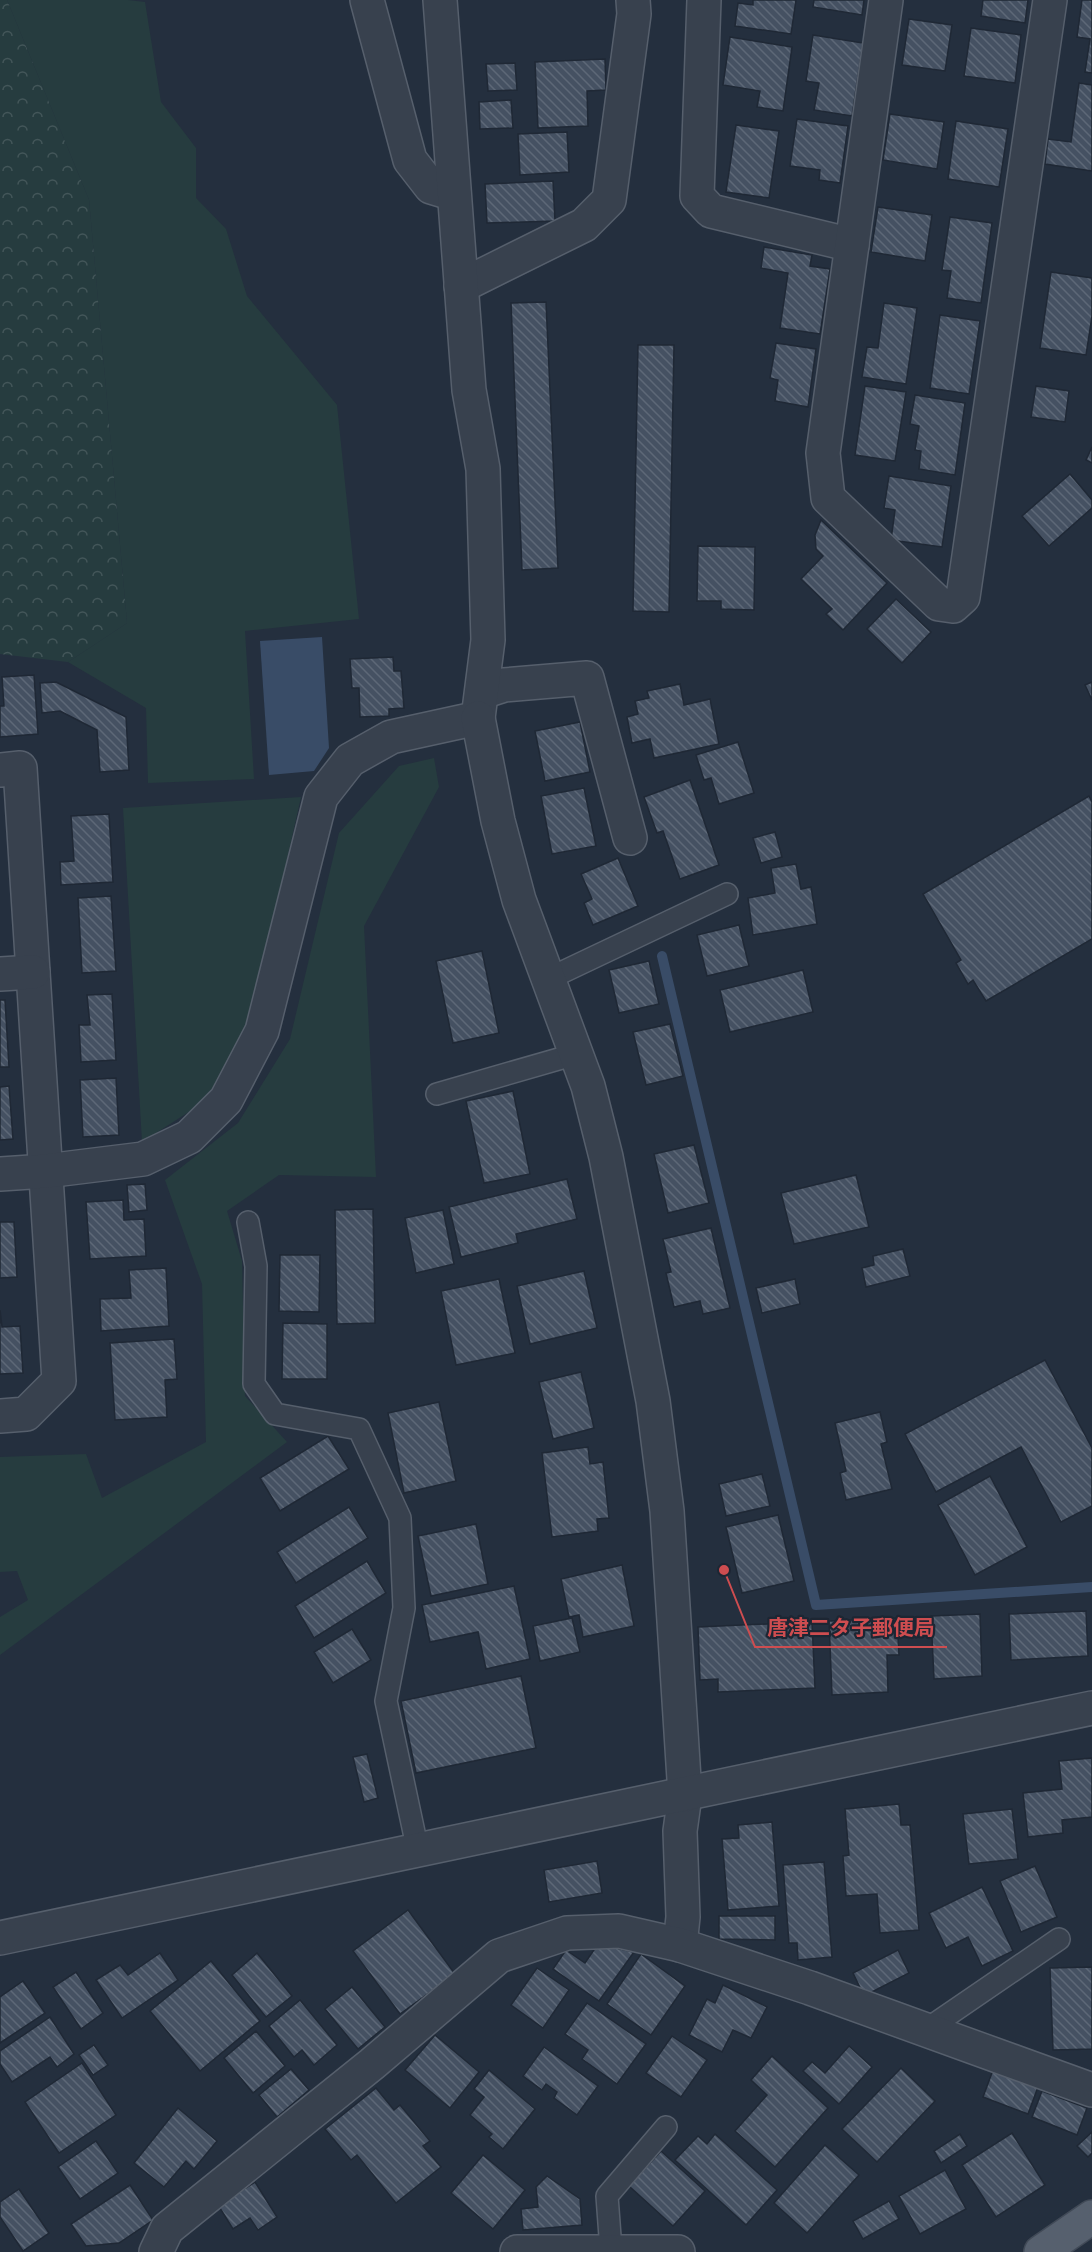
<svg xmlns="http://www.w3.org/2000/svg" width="1092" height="2252" font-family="Ubuntu,'Noto Sans JP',sans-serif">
	<defs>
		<pattern id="forest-crowns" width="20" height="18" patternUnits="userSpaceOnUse" patternTransform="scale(1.5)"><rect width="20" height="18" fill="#263c3f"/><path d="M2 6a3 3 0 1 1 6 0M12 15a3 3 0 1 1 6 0" fill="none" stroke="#435659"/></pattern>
		<pattern id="building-back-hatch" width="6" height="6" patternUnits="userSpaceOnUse" patternTransform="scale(1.5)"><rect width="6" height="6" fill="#455162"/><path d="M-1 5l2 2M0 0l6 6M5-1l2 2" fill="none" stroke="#5d6877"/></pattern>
	</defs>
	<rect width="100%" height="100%" fill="#242f3e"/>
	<g fill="#263c3f">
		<path d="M7 0H128L145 2 161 102 196 148V198L226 229 247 296 337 405 359 619 245 631 254 779 148 783 146 708 68 662 127 623 89 200Z"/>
		<path d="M434 758 439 787 364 926 376 1177 279 1175 227 1211 242 1261 245 1396 287 1442 0 1655V1617L28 1600 17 1571 0 1572V1457L86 1454 102 1498 206 1442 202 1284 165 1180 238 1123 290 1039 339 833 399 766Z"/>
		<path d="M301 797 250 1025 212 1097 142 1142 123 808Z"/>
	</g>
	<path fill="url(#forest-crowns)" d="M0 0H7L89 200 127 623 68 662 0 654Z"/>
	<path fill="#394c67" d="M322 637 329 748 314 771 269 775 260 641Z"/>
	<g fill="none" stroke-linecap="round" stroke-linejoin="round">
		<path stroke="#394c67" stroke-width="10" d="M662 956 816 1605 1092 1587"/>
	</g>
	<g fill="url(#building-back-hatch)" stroke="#1f2835" stroke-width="1.5">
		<path d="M753 0H796L791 34 735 26 738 3 753 5Z"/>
		<path d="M814 0H864L862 15 813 7Z"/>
		<path d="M983 0H1028L1025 23 981 16Z"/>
		<path d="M1082 0H1092V73L1085 72 1090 39 1077 37Z"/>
		<path d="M909 19 952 25 945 71 902 65Z"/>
		<path d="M971 28 1021 35 1015 83 964 76Z"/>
		<path d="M813 35 863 43 852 116 814 110 819 83 806 81Z"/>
		<path d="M730 37 792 47 783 111 757 107 760 91 723 85Z"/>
		<path d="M605 59 606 90 587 91 588 126 538 128 535 62Z"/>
		<path d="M515 63 517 90 488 91 486 64Z"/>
		<path d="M1079 83 1092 85V171L1045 164 1048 139 1071 142Z"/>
		<path d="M511 100 513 128 480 129 479 102Z"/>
		<path d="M890 114 944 122 937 169 883 160Z"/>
		<path d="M797 119 848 126 840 183 819 180 820 170 790 166Z"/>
		<path d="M956 121 1008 129 999 187 948 179Z"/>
		<path d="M736 125 779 131 769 198 726 192Z"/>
		<path d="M567 132 569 172 520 175 518 134Z"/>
		<path d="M553 181 555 221 487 223 485 184Z"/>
		<path d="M878 207 932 215 925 261 871 252Z"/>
		<path d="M950 217 992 223 981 303 947 298 951 271 942 270Z"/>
		<path d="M764 247 812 255 810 266 830 269 820 334 780 328 788 273 761 268Z"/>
		<path d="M1051 272 1092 278V316L1086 355 1040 348Z"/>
		<path d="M546 302 558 568 522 570 511 303Z"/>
		<path d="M884 303 917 308 906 384 862 377 867 347 878 348Z"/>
		<path d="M940 315 980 321 969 394 930 388Z"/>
		<path d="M776 343 816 349 808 407 775 401 778 380 770 378Z"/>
		<path d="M638 345H674L669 612 633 611Z"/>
		<path d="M865 386 906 392 895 461 855 455Z"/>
		<path d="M1036 386 1069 391 1065 422 1031 417Z"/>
		<path d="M915 395 965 403 955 475 919 469 921 451 915 450 919 426 910 424Z"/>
		<path d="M1092 447V463L1086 460Z"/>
		<path d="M1070 474 1092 500V508L1049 546 1022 516Z"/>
		<path d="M889 476 951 486 942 547 891 540 895 510 884 508Z"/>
		<path d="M821 520 887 583 843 630 826 614 832 609 801 579 823 556 816 549 815 535Z"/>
		<path d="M698 546 755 547 754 610 721 609V601H697Z"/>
		<path d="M896 599 931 632 902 663 867 629Z"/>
		<path d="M393 657 394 671H401L404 708 389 709V716L360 717 359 688H352L350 659Z"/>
		<path d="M34 675 38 734 0 737V706H4L2 677Z"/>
		<path d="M56 682 126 717 129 770 100 772 97 730 60 711 42 713 40 683Z"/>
		<path d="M1092 682V700L1085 685Z"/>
		<path d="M680 684 684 705 710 699 719 744 654 758 650 739 632 743 627 717 638 714 635 701 649 698 647 691Z"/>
		<path d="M580 722 590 772 545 781 535 731Z"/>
		<path d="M738 742 754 793 719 804 711 778 704 780 696 755Z"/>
		<path d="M690 780 719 865 680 879 663 831 657 833 644 797Z"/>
		<path d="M584 788 596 846 552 854 541 796Z"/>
		<path d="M1089 796 1092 802V939L986 1001 973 980 968 984 956 963 961 960 923 894Z"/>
		<path d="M109 814 113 882 61 885 60 862 74 861 71 816Z"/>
		<path d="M775 832 782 857 761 863 753 838Z"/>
		<path d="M618 858 638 906 593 925 584 903 592 899 581 874Z"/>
		<path d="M796 864 801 889 811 887 817 924 753 935 748 898 775 893 771 868Z"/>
		<path d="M111 896 116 971 82 973 78 898Z"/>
		<path d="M739 925 749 966 707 976 697 935Z"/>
		<path d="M482 951 499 1033 453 1043 436 961Z"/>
		<path d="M649 961 659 1004 619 1013 609 970Z"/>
		<path d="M803 970 813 1012 730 1032 720 990Z"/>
		<path d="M112 994 116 1060 81 1062 79 1025H90L87 995Z"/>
		<path d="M0 1000H5L9 1067H0Z"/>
		<path d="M670 1024 683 1076 646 1085 633 1032Z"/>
		<path d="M116 1078 119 1135 83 1137 80 1080Z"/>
		<path d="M9 1086 13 1139 0 1140V1087Z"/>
		<path d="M513 1091 530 1174 484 1183 466 1101Z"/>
		<path d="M694 1145 709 1203 668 1213 654 1154Z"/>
		<path d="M856 1175 869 1227 794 1244 781 1193Z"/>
		<path d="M567 1179 577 1219 516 1234 518 1243 461 1257 449 1207Z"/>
		<path d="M145 1184 147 1210 129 1212 127 1185Z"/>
		<path d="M123 1200 124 1220 144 1219 146 1256 90 1259 86 1202Z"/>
		<path d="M373 1209 375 1323 337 1324 335 1210Z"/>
		<path d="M443 1210 454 1264 416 1273 405 1218Z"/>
		<path d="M0 1222H14L17 1277 0 1278Z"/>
		<path d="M711 1228 730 1308 703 1314 700 1301 674 1307 666 1273 671 1272 663 1239Z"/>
		<path d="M903 1249 910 1276 866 1287 862 1268 874 1265 873 1256Z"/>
		<path d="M280 1255H320L319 1312 279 1311Z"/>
		<path d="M166 1268 169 1326 101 1331 100 1299 131 1298 129 1270Z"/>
		<path d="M584 1271 597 1328 530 1344 517 1286Z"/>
		<path d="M499 1279 515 1353 456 1365 441 1291Z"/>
		<path d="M795 1279 800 1304 762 1313 756 1288Z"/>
		<path d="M0 1310 2 1327 20 1326 23 1373 0 1374Z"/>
		<path d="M283 1323 327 1324V1379H282Z"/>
		<path d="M174 1339 177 1379 165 1380 167 1417 115 1420 110 1343Z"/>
		<path d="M1045 1360 1092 1448V1506L1061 1522 1021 1447 936 1492 905 1434Z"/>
		<path d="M581 1372 594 1428 553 1439 539 1382Z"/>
		<path d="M439 1402 456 1481 404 1493 388 1413Z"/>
		<path d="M880 1412 887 1442 881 1444 892 1489 846 1500 840 1473 846 1471 835 1423Z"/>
		<path d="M328 1436 349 1469 280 1511 260 1478Z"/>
		<path d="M588 1447 590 1464 603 1462 609 1518 597 1519 598 1531 552 1537 542 1453Z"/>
		<path d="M762 1474 770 1506 726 1516 719 1484Z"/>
		<path d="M990 1476 1027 1547 975 1575 938 1505Z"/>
		<path d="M349 1507 368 1538 296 1583 277 1552Z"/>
		<path d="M778 1515 794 1581 742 1593 726 1527Z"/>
		<path d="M476 1524 488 1584 431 1596 418 1536Z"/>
		<path d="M367 1561 386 1593 314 1638 295 1606Z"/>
		<path d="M622 1565 634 1626 583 1637 579 1615 569 1617 561 1579Z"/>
		<path d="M514 1586 530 1659 486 1669 478 1632 430 1642 422 1605Z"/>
		<path d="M1086 1611 1088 1656 1011 1660 1009 1614Z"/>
		<path d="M980 1614 982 1676 934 1679 931 1616Z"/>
		<path d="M572 1618 580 1652 540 1661 533 1626Z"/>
		<path d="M897 1618 899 1655H887L888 1692 832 1695 829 1621Z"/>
		<path d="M812 1622 815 1688 718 1692V1679L700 1680 698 1627Z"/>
		<path d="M352 1629 371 1660 333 1683 314 1652Z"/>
		<path d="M521 1676 536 1748 416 1773 401 1701Z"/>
		<path d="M367 1754 378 1798 364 1802 353 1757Z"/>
		<path d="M1092 1758V1817L1062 1820 1063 1833 1028 1837 1023 1793 1062 1789 1059 1761Z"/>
		<path d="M899 1804 901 1825H910L919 1930 880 1933 877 1894 846 1896 843 1856 849 1855 845 1809Z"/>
		<path d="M1012 1809 1018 1859 969 1864 963 1814Z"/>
		<path d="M772 1822 779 1906 728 1910 722 1839 739 1838 738 1825Z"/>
		<path d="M597 1861 602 1893 549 1902 544 1870Z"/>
		<path d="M824 1862 832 1957 798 1960 797 1943H789L783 1865Z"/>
		<path d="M1035 1866 1057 1917 1021 1932 1000 1881Z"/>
		<path d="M982 1887 1013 1951 982 1966 968 1937 946 1948 929 1913Z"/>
		<path d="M408 1910 455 1974 400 2014 353 1951Z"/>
		<path d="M719 1916H775V1940L719 1939Z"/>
		<path d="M598 1944 634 1952 599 2001 553 1969 566 1950 585 1963Z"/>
		<path d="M898 1950 909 1973 864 1996 853 1973Z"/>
		<path d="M160 1953 178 1980 122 2018 96 1980 120 1965 128 1975Z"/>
		<path d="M257 1953 292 1996 266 2017 232 1975Z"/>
		<path d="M641 1954 685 1986 651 2035 607 2004Z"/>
		<path d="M211 1961 260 2021 200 2071 150 2011Z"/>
		<path d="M1092 1967V2049L1053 2050 1050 1968Z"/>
		<path d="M537 1968 569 1990 543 2028 511 2005Z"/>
		<path d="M76 1972 103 2013 81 2029 53 1987Z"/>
		<path d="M23 1981 45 2013 0 2043V1997Z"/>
		<path d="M723 1985 767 2007 751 2038 733 2030 722 2052 689 2035 707 1999 715 2003Z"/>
		<path d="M352 1987 385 2027 358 2049 325 2009Z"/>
		<path d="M300 2000 337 2045 314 2065 302 2050 294 2057 269 2026Z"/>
		<path d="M587 2003 646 2044 617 2084 582 2059 588 2050 565 2034Z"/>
		<path d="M50 2017 74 2054 57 2067 50 2057 12 2082 0 2064V2051Z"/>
		<path d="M256 2031 285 2066 253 2093 224 2058Z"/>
		<path d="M435 2035 479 2072 450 2108 405 2070Z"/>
		<path d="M672 2036 707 2060 681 2097 646 2073Z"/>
		<path d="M94 2045 108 2065 93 2075 79 2055Z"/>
		<path d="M849 2046 872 2067 839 2104 803 2071 812 2062 825 2073Z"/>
		<path d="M544 2047 598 2086 577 2115 554 2098 557 2092 546 2084 542 2090 523 2076Z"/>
		<path d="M772 2056 828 2108 775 2167 735 2131 767 2095 751 2080Z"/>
		<path d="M82 2063 116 2115 59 2153 25 2102Z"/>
		<path d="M901 2068 935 2101 877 2162 842 2129Z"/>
		<path d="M291 2069 309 2090 277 2117 259 2095Z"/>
		<path d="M489 2070 535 2109 503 2149 489 2137 492 2134 470 2115 484 2097 474 2089Z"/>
		<path d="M993 2070 1038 2087 1028 2114 983 2097Z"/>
		<path d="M376 2088 394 2110 400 2105 430 2141 423 2146 441 2167 396 2203 357 2155 351 2160 325 2129Z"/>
		<path d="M1042 2091 1087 2108 1077 2135 1032 2117Z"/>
		<path d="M178 2108 217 2141 194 2169 186 2161 164 2187 134 2163Z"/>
		<path d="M1092 2132V2153L1088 2157 1077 2146Z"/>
		<path d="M1012 2133 1045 2185 996 2217 962 2165Z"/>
		<path d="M715 2134 777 2190 746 2225 675 2160 698 2136 707 2144Z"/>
		<path d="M960 2134 967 2146 941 2163 934 2151Z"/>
		<path d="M96 2141 118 2173 80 2199 58 2167Z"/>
		<path d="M825 2145 859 2175 807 2233 774 2203Z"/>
		<path d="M661 2151 705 2191 673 2226 629 2186Z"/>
		<path d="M483 2155 525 2190 493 2229 451 2193Z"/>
		<path d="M945 2170 966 2209 920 2234 899 2196Z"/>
		<path d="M547 2176 580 2199 582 2225 523 2230 521 2209 538 2207 536 2187Z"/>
		<path d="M255 2182 277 2217 258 2230 250 2218 233 2229 218 2205Z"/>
		<path d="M130 2185 153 2220 119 2243 86 2246 71 2224Z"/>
		<path d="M19 2189 49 2233 23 2251 0 2217V2202Z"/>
		<path d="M889 2201 899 2219 863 2239 853 2221Z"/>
	</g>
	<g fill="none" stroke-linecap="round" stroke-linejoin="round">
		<g stroke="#565f6c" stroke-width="24">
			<g id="service">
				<path d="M548 979 727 894"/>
				<path d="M437 1094 576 1054"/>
				<path d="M248 1222 256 1266 254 1384 275 1414 359 1429 400 1518 404 1608 386 1701 418 1851"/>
				<path d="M926 2030 1059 1939"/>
				<path d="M611 2250 607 2196 666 2127"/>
			</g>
		</g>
		<g stroke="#565f6c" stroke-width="36">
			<g id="minor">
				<path d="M367 0 410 160 431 187 454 194"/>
				<path d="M704 0 697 196 711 211 852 245"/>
				<path d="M886 0 823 453 828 498 939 604 953 606 963 597 1050 0"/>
				<path d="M461 286 584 225 609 200 634 14 633 0"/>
				<path d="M482 692 504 685 587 678 630 838"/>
				<path d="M0 770 20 768 59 1381 26 1414 0 1416"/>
				<path d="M0 974 33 972"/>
				<path d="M0 1174 46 1171 143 1159 189 1137 226 1100 262 1031 321 797 350 760 391 737 478 718 488 640 483 469 469 390 440 0"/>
				<path d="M680 1945 683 1917 680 1831 685 1795"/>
				<path d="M156 2252 167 2229 372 2064 499 1956 567 1933 619 1931 680 1945 810 1988 1092 2090"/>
				<path d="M517 2252H678"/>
			</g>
		</g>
		<g stroke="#565f6c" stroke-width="36">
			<g id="tertiary">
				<path d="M478 718 498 821 519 900 588 1086 606 1157 653 1401 667 1511 685 1795"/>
				<path d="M0 1938 1092 1708"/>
			</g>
		</g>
		<g stroke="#414a57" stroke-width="36">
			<path id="primary" d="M1041 2252 1092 2217"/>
		</g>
		<use href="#service" stroke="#38414e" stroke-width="21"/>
		<use href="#minor" stroke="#38414e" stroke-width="33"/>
		<use href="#tertiary" stroke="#38414e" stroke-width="33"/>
		<use href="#primary" stroke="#56606e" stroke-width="33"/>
	</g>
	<path fill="none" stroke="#ce4d50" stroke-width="2" d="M724 1570L755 1647H947"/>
	<circle fill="#ce4d50" stroke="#1d2633" stroke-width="2" cx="724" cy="1570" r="6"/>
	<g font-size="21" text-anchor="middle" font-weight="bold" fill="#ce4d50" stroke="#1d2633" stroke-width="4.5" stroke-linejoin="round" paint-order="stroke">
		<text x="851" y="1635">唐津二タ子郵便局</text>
	</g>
</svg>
